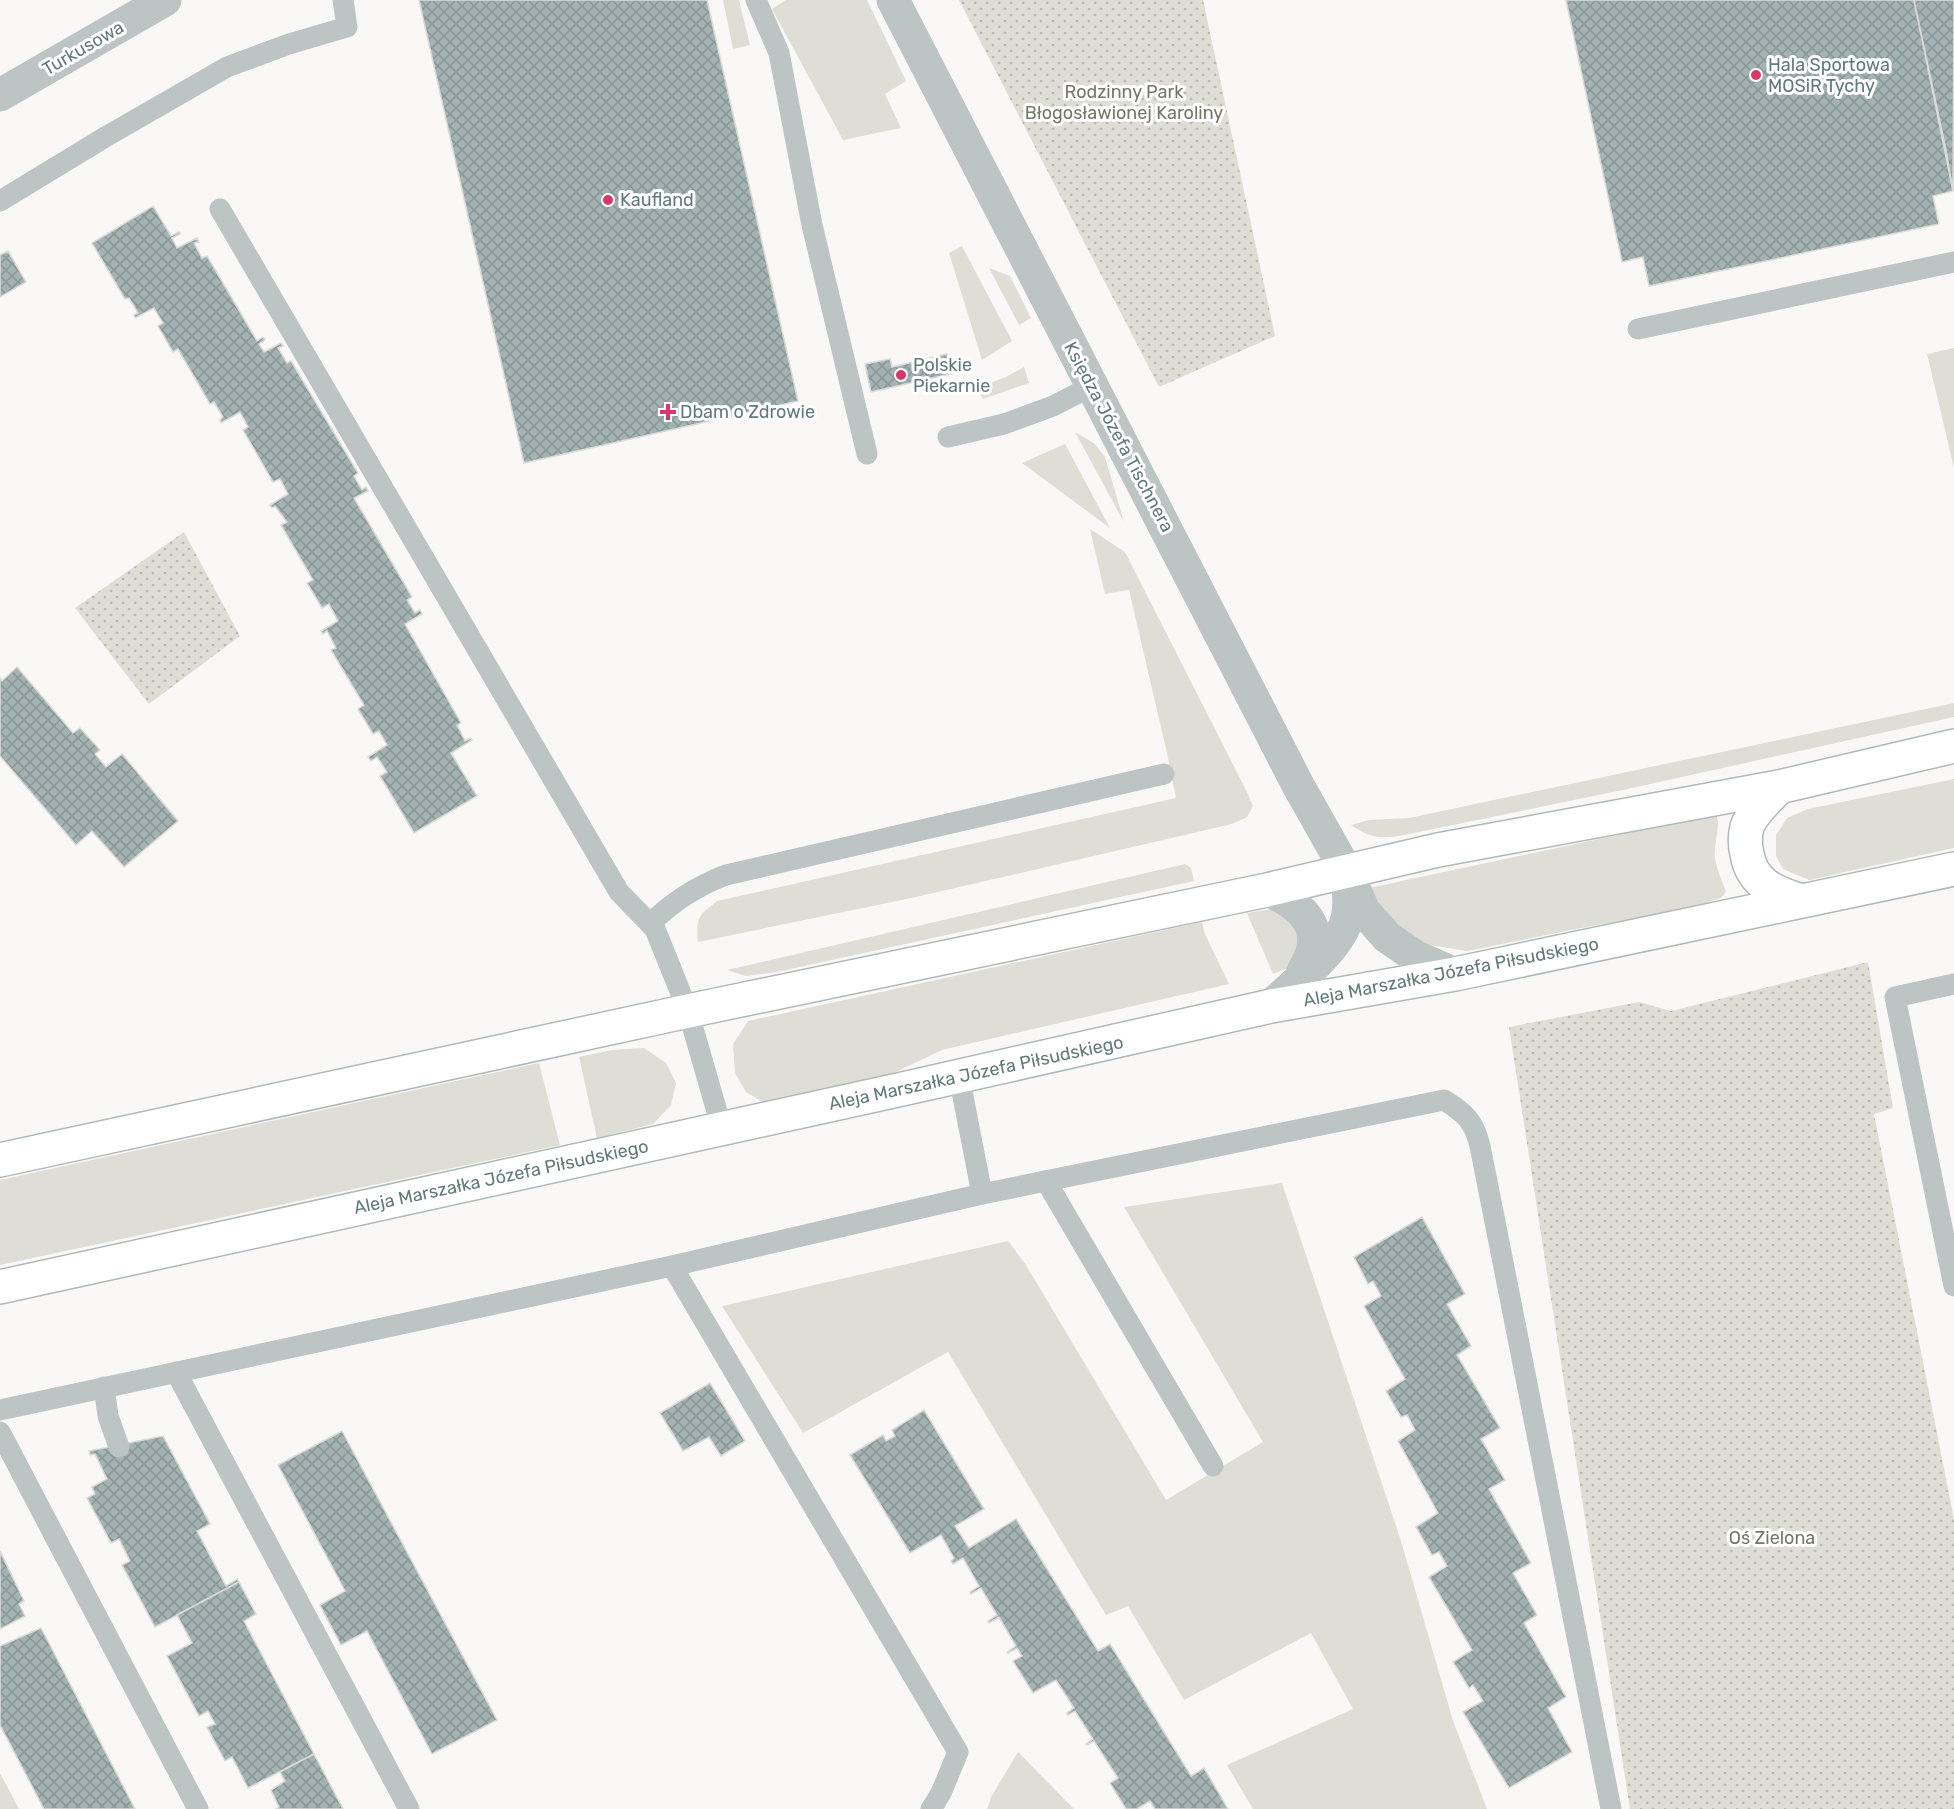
<svg xmlns="http://www.w3.org/2000/svg" width="1954" height="1809" font-family="Rubik,sans-serif">
	<defs>
		<pattern id="park-dots" width="8" height="8" patternUnits="userSpaceOnUse" patternTransform="scale(1.5)"><rect width="8" height="8" fill="#deded6"/><path d="M2 2h.1M6 6h.1" fill="none" stroke="#b7b9b2" stroke-width="1.8" stroke-linecap="round"/></pattern>
		<pattern id="building-cross-hatch" width="8" height="8" patternUnits="userSpaceOnUse" patternTransform="scale(1.5)"><rect width="8" height="8" fill="#a3b3b1"/><path d="M0 0l8 8M0 8l8-8" fill="none" stroke="#889795"/></pattern>
	</defs>
	<rect width="100%" height="100%" fill="#f9f8f7"/>
	<g fill="#deded6">
		<path d="M723 0H739L750 45 733 49Z"/>
		<path d="M786 0H867L906 81 885 94 901 128 843 140 772 9Z"/>
		<path d="M962 246 1012 341 982 360 949 253Z"/>
		<path d="M989 268 1010 276 1031 318 1019 325Z"/>
		<path d="M1954 348V468L1927 354Z"/>
		<path d="M1024 367 1029 383 983 399 977 388 1006 377Z"/>
		<path d="M1075 432 1095 444 1105 457 1124 522Z"/>
		<path d="M1065 444 1110 528 1022 463Z"/>
		<path d="M1090 529 1125 552 1247 792 1253 806 1247 817 1232 824 916 897 698 942C696 917 698 916 717 901L1176 798 1167 753 1129 590 1105 594Z"/>
		<path d="M1954 703V717L1623 790 1409 834C1384 839 1373 840 1351 825L1369 820 1409 818Z"/>
		<path d="M1954 779V848L1809 880 1783 869 1776 856V835L1787 818 1808 809Z"/>
		<path d="M1716 814C1722 826 1713 844 1715 858 1717 870 1722 881 1726 892L1721 898 1666 914 1597 925 1467 951 1429 945 1399 931 1364 889Z"/>
		<path d="M1185 864 1191 868 1194 881 777 972 746 976 727 970Z"/>
		<path d="M1272 909 1291 918 1302 941 1288 968 1273 974 1247 913Z"/>
		<path d="M1202 922 1205 934 1229 984 942 1050 866 1086 766 1104 746 1092 735 1073 733 1044 748 1021Z"/>
		<path d="M644 1048 666 1063 676 1083 671 1105 653 1124 597 1138 579 1057 612 1050Z"/>
		<path d="M539 1063 560 1145 0 1265V1180Z"/>
		<path d="M1282 1183 1401 1541 1453 1721 1487 1809H1253L1227 1765 1353 1709 1311 1633 1184 1700 1128 1606 1106 1615 948 1352 803 1433 722 1306 1008 1241 1026 1265 1166 1500 1263 1442 1124 1207Z"/>
		<path d="M1018 1752 1074 1809H987L991 1797Z"/>
		<path d="M0 1773 19 1809H0Z"/>
	</g>
	<g fill="url(#park-dots)">
		<path d="M959 0H1203L1275 336 1159 387Z"/>
		<path d="M184 532 240 636 149 704 75 608Z"/>
		<path d="M1868 962 1893 1108 1874 1114 1954 1519V1809H1630L1509 1027 1639 1002 1671 1011Z"/>
	</g>
	<g fill="url(#building-cross-hatch)" stroke="#dbdad9" stroke-width="1.5">
		<path d="M419 0H707L798 401 524 463Z"/>
		<path d="M1566 0H1914L1953 191 1933 196 1939 224 1649 286 1643 257 1622 262Z"/>
		<path d="M1914 0H1954L1953 191 1946 150Z"/>
		<path d="M153 206 171 236 179 232 180 234 172 238 177 248 197 238 199 242 194 243 202 258 207 256 257 341 263 337 265 340 259 344 264 352 281 343 283 346 278 348 287 363 291 361 358 473 354 476 362 490 366 487 368 491 354 498 412 597 407 600 415 613 420 610 422 614 405 624 461 723 457 725 465 741 470 738 472 740 451 753 477 796 414 833 380 776 387 772 377 757 371 761 368 757 387 745 379 731 373 734 358 709 364 705 331 650 336 648 327 631 323 634 321 631 338 621 329 604 322 608 307 583 313 580 281 525 287 522 275 506 272 508 270 505 288 494 280 479 273 482 243 430 248 427 240 412 221 423 220 420 223 417 214 402 210 404 178 349 173 352 158 326 163 323 154 308 135 318 134 315 138 313 129 298 125 299 92 243Z"/>
		<path d="M8 251 26 282 0 297V255Z"/>
		<path d="M947 354 950 374 871 392 865 364 890 359 892 367Z"/>
		<path d="M17 667 73 733 80 728 100 750 95 754 106 767 122 754 178 821 124 867 92 831 76 845 0 756V678L2 681Z"/>
		<path d="M1422 1217 1465 1294 1447 1304 1471 1346 1457 1355 1500 1428 1481 1439 1505 1480 1489 1489 1531 1563 1513 1573 1537 1615 1524 1623 1566 1697 1548 1708 1572 1752 1509 1788 1463 1712 1483 1701 1473 1685 1469 1688 1453 1662 1472 1650 1429 1577 1447 1566 1439 1552 1432 1555 1416 1527 1438 1513 1398 1441 1415 1430 1407 1415 1401 1417 1386 1391 1405 1379 1364 1306 1381 1296 1373 1281 1368 1284 1354 1257Z"/>
		<path d="M710 1383 745 1441 721 1456 709 1437 683 1451 660 1413Z"/>
		<path d="M924 1410 984 1509 955 1526 969 1548 1016 1519 1098 1651 1110 1644 1191 1776 1204 1768 1228 1809H1155L1150 1801 1137 1809H1126L1110 1783 1118 1778 1094 1741 1087 1745 1086 1744 1093 1739 1075 1711 1068 1715 1067 1713 1074 1708 1056 1680 1033 1693 1013 1661 1022 1656 1017 1648 1008 1653 1007 1652 1016 1646 999 1617 989 1623 988 1621 997 1615 981 1588 971 1594 970 1592 979 1586 963 1558 953 1564 951 1561 954 1558 941 1535 910 1553 850 1455 883 1435 886 1441 895 1436 892 1430Z"/>
		<path d="M342 1431 497 1720 432 1754 367 1631 341 1645 320 1605 345 1591 278 1465Z"/>
		<path d="M163 1436 210 1524 197 1531 226 1586 237 1579 239 1582 155 1627 122 1565 130 1561 119 1539 111 1543 87 1498 95 1494 92 1487 107 1479 95 1454 90 1455 89 1451Z"/>
		<path d="M0 1551 24 1601 19 1604 25 1616 0 1629Z"/>
		<path d="M239 1582 256 1614 244 1621 314 1754 248 1788 232 1757 225 1761 207 1727 215 1724 208 1711 199 1716 167 1656 192 1643 177 1615Z"/>
		<path d="M41 1628 135 1809H44L0 1725V1646Z"/>
		<path d="M314 1754 343 1809H276L279 1807 271 1790 285 1781 280 1772Z"/>
	</g>
	<g fill="none" stroke-linecap="round" stroke-linejoin="round">
		<g stroke="#aebab9" stroke-width="36">
			<g id="secondary">
				<path d="M1779 787C1769 798 1752 812 1747 827 1745 835 1745 846 1747 854 1752 883 1773 892 1799 900"/>
				<path d="M0 1160 688 1011 1267 890 1438 850 1779 787 1954 746"/>
				<path d="M0 1287 898 1090 1271 1006 1455 974 1954 869"/>
			</g>
		</g>
		<g stroke="#bcc5c4" stroke-width="21">
			<path d="M756 0 779 53 812 225 867 454"/>
			<path d="M0 201 107 136 227 67 289 44 347 27 343 0"/>
			<path d="M220 209 619 892 655 929 688 1011 722 1129"/>
			<path d="M1638 329 1954 262"/>
			<path d="M948 437 1004 424 1053 406 1092 386"/>
			<path d="M650 924C672 902 697 886 726 875L1164 774"/>
			<path d="M1954 984 1895 997 1954 1286"/>
			<path d="M959 1076 982 1194"/>
			<path d="M1046 1181 1213 1466"/>
			<path d="M176 1372 409 1809"/>
			<path d="M104 1387 108 1416 119 1447"/>
			<path d="M0 1410 672 1266"/>
			<path d="M0 1432 198 1809"/>
			<path d="M931 1809 941 1793 958 1752 672 1266 982 1194 1444 1100C1465 1113 1474 1121 1480 1146L1611 1809"/>
		</g>
		<g stroke="#bcc5c4" stroke-width="33">
			<path d="M893 0 1299 787 1347 872 1364 911 1387 937 1416 957 1455 974"/>
			<path d="M0 95 165 0"/>
			<path d="M1267 890C1292 900 1322 920 1312 952 1310 959 1305 967 1302 974"/>
			<path d="M1271 1006C1293 984 1339 950 1347 919 1350 906 1349 894 1347 882"/>
		</g>
		<use href="#secondary" stroke="#fff" stroke-width="33"/>
	</g>
	<g fill="#db3669" stroke="#fff" stroke-width="2">
		<circle cx="1756" cy="75" r="6"/>
		<circle cx="608" cy="200" r="6"/>
		<circle cx="901" cy="375" r="6"/>
		<path d="M665 403h6v6h6v6h-6v6h-6v-6h-6v-6h6z"/>
	</g>
	<g text-anchor="middle" stroke-width="6" stroke-linejoin="round" paint-order="stroke">
		<g font-size="18" fill="#617b78" stroke="#fff">
			<text transform="translate(83 48) rotate(-30)" y="6">Turkusowa</text>
			<text transform="translate(1119 437) rotate(62)" y="6">Księdza Józefa Tischnera</text>
			<text transform="translate(1451 972) rotate(-11)" y="6">Aleja Marszałka Józefa Piłsudskiego</text>
			<text transform="translate(976 1073) rotate(-12)" y="6">Aleja Marszałka Józefa Piłsudskiego</text>
			<text transform="translate(501 1177) rotate(-12)" y="6">Aleja Marszałka Józefa Piłsudskiego</text>
		</g>
		<g font-size="18" fill="#617b78" stroke="#fff" text-anchor="start">
			<text x="1768" y="71">Hala Sportowa<tspan x="1768" dy="21">MOSiR Tychy</tspan></text>
			<text x="620" y="206">Kaufland</text>
			<text x="913" y="371">Polskie<tspan x="913" dy="21">Piekarnie</tspan></text>
			<text x="680" y="418">Dbam o Zdrowie</text>
		</g>
		<g font-size="18" fill="#737964" stroke="#fff">
			<text x="1124" y="98">Rodzinny Park<tspan x="1124" dy="21">Błogosławionej Karoliny</tspan></text>
			<text x="1772" y="1544">Oś Zielona</text>
		</g>
	</g>
</svg>
